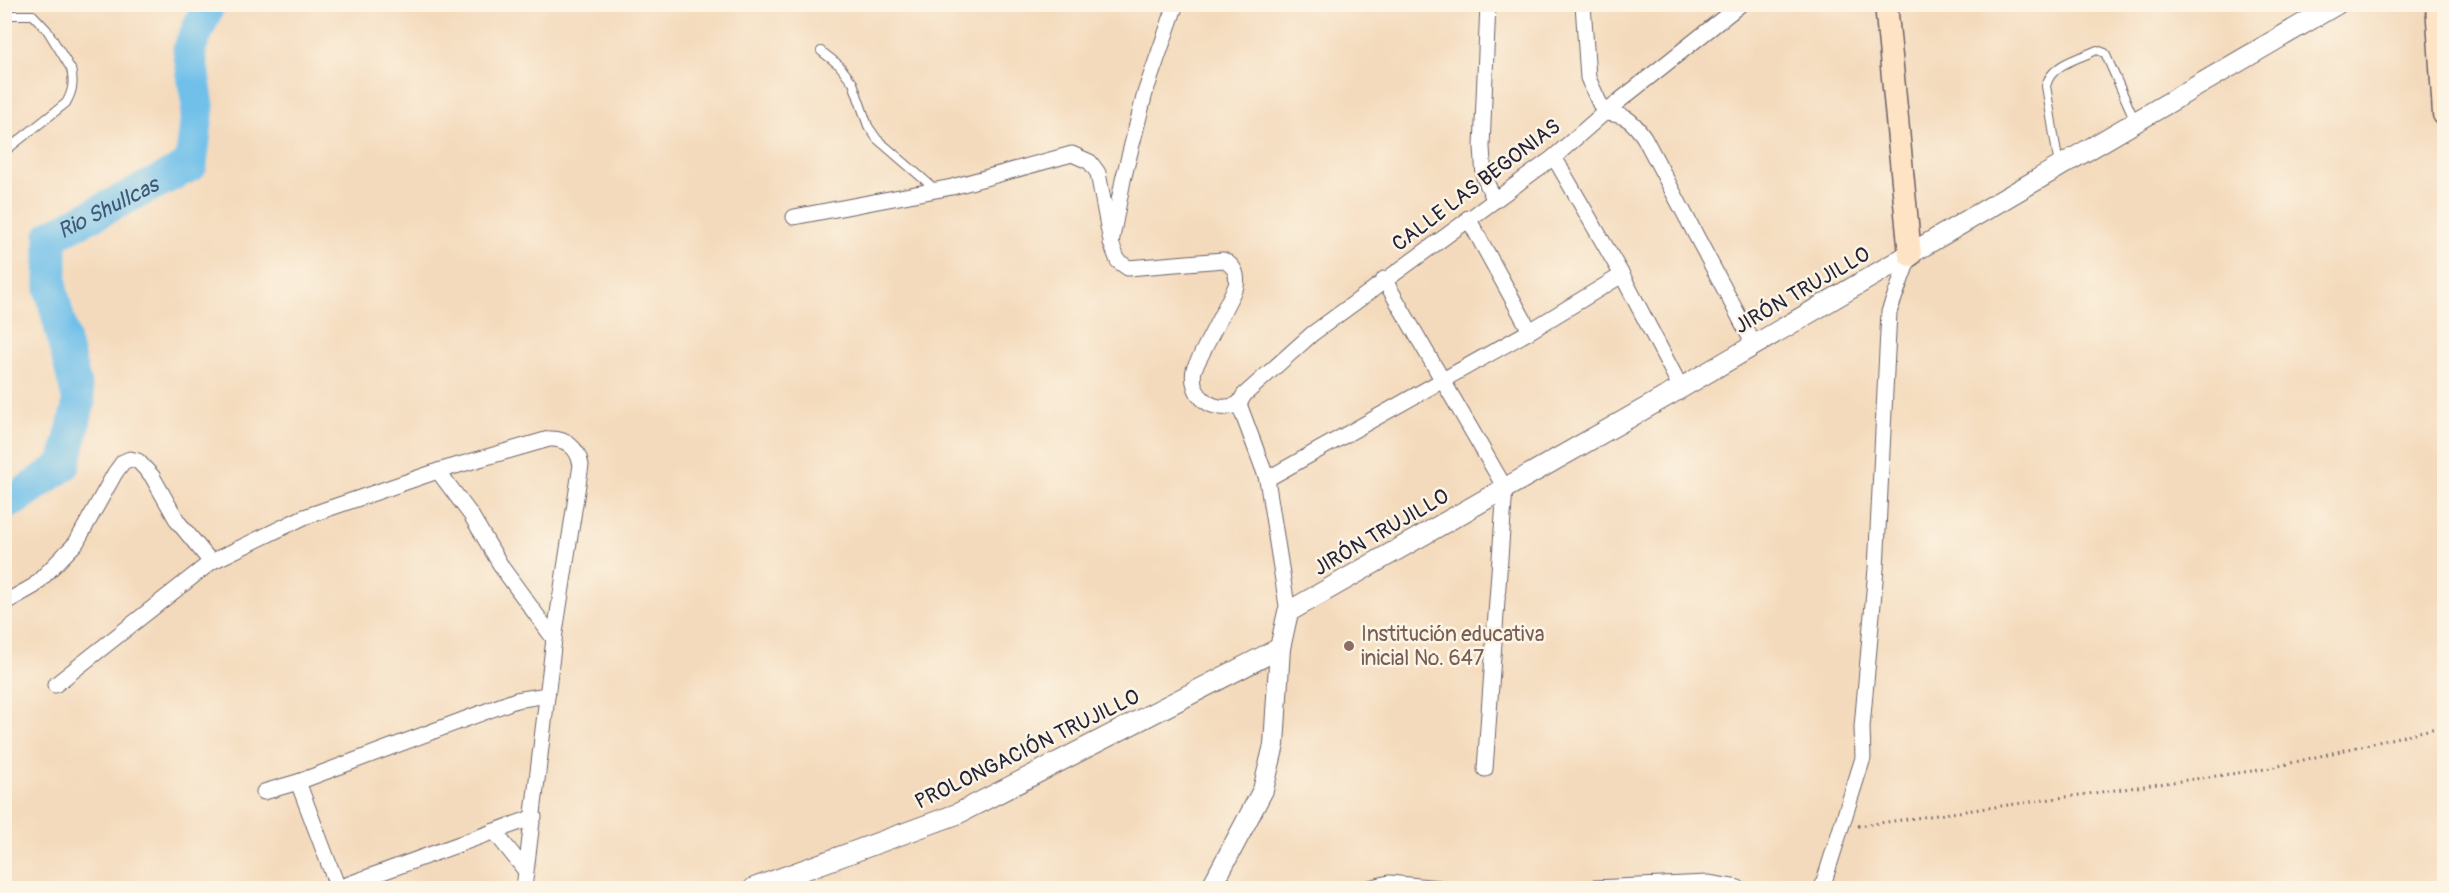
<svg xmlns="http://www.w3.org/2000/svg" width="2449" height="893" font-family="Pangolin,sans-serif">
	<rect width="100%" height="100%" fill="#fcf5e5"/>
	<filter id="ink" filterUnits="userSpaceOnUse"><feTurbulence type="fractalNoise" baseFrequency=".0167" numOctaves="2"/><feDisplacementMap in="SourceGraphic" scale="12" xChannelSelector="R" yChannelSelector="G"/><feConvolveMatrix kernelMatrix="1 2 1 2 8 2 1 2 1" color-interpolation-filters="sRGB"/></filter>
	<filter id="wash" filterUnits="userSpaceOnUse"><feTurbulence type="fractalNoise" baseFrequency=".008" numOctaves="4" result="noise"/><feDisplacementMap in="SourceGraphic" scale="24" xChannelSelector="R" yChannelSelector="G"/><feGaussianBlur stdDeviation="1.35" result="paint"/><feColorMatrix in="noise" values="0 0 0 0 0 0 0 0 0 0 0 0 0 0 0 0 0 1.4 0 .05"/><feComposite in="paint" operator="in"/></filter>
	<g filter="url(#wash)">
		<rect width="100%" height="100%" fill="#f4dabc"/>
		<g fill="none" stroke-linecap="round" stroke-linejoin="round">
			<path stroke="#6fc0ea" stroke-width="33" id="s1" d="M4 502 14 500 64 465 79 402 51 289V236L191 165 198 106 189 49 209 4"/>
		</g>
	</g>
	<g filter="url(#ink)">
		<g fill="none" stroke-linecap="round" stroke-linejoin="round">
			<g stroke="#6c6268" stroke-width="10">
				<g id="service">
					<path d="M4 15H33L47 30 71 69C74 82 73 91 66 103L4 152"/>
					<path d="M821 51 839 65 853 83 868 126 877 139 935 189"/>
					<path d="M2059 166 2046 86C2051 64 2078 59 2097 50L2105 53 2135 121"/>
				</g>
			</g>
			<g stroke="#6c6268" stroke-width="17">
				<g id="minor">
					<path d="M1176 4 1145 93 1123 180 1111 243 1118 261 1128 268 1223 260C1235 266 1238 274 1236 286L1194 369C1189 396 1213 415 1239 404"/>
					<path d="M1488 4 1482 147 1484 177 1494 199"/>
					<path d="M1583 4 1588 78 1604 113C1625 114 1632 120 1644 137L1754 345"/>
					<path d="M1554 157 1622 275 1681 388"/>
					<path d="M794 217 952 187 1072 154 1090 162 1098 173 1110 237"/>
					<path d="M1468 218 1530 331"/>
					<path d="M1384 279 1505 488 1485 769"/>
					<path d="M1239 404 1244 395 1312 334 1554 157 1604 113 1741 4"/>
					<path d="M1239 404 1267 479 1288 612"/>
					<path d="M438 471 471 515 503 569 554 639"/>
					<path d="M1267 479 1530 331 1622 275"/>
					<path d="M4 603 34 586 76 543 115 473 123 462 130 459 138 461 152 476 178 522 211 562"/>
					<path d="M55 685 211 562 304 517 438 471 549 439C566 438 578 448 581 465L554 639 524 888"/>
					<path d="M298 782 338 888"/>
					<path d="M264 792 298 782 516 700 547 695"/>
					<path d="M494 831 525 870"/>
					<path d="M338 888 534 817"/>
					<path d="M1369 888 1389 883 1439 888"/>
					<path d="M1593 888 1708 883 1738 888"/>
					<path d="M1822 888 1863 758 1862 727 1876 569 1889 312 1910 255"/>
				</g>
			</g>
			<g stroke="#6c6268" stroke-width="22">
				<g id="tertiary">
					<path d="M754 888 957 814 1280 648"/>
					<path d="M1211 888 1263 790 1274 745 1280 648 1288 612 1681 388 2337 4"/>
				</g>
			</g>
			<g stroke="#6c6268" stroke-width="25">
				<g id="secondary">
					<path d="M1886 4 1910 255"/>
					<path d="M2437 4 2444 114"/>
				</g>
			</g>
			<path stroke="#6c6268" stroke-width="3" stroke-dasharray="1.5 4.5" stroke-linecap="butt" d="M1858 826 2266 769 2444 726"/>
			<use href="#service" stroke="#fff" stroke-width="8"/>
			<use href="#minor" stroke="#fff" stroke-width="15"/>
			<use href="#tertiary" stroke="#fff" stroke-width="20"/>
			<use href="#secondary" stroke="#fee4c5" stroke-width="22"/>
		</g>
	</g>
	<circle fill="#8d6e63" stroke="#fcf5e5" stroke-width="2" cx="1349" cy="646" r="6"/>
	<g text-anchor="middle" stroke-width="5" stroke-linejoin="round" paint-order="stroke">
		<g font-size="21" fill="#22223b" stroke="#fcf5e5">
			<text transform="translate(1476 185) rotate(-37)" y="7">CALLE LAS BEGONIAS</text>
			<text transform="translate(1802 290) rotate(-30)" y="7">JIRÓN TRUJILLO</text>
			<text transform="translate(1381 532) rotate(-30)" y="7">JIRÓN TRUJILLO</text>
			<text transform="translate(1027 749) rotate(-26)" y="7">PROLONGACIÓN TRUJILLO</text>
		</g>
		<g font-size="21" fill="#785e54" stroke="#fcf5e5" text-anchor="start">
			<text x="1361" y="641">Institución educativa<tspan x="1361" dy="24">inicial No. 647</tspan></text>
		</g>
		<g font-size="22" font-style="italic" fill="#3d5978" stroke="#fcf5e5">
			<text dy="8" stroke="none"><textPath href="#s1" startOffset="369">Rio Shullcas</textPath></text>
		</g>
	</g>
	<rect width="2449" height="893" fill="none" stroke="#fcf5e5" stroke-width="24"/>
</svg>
